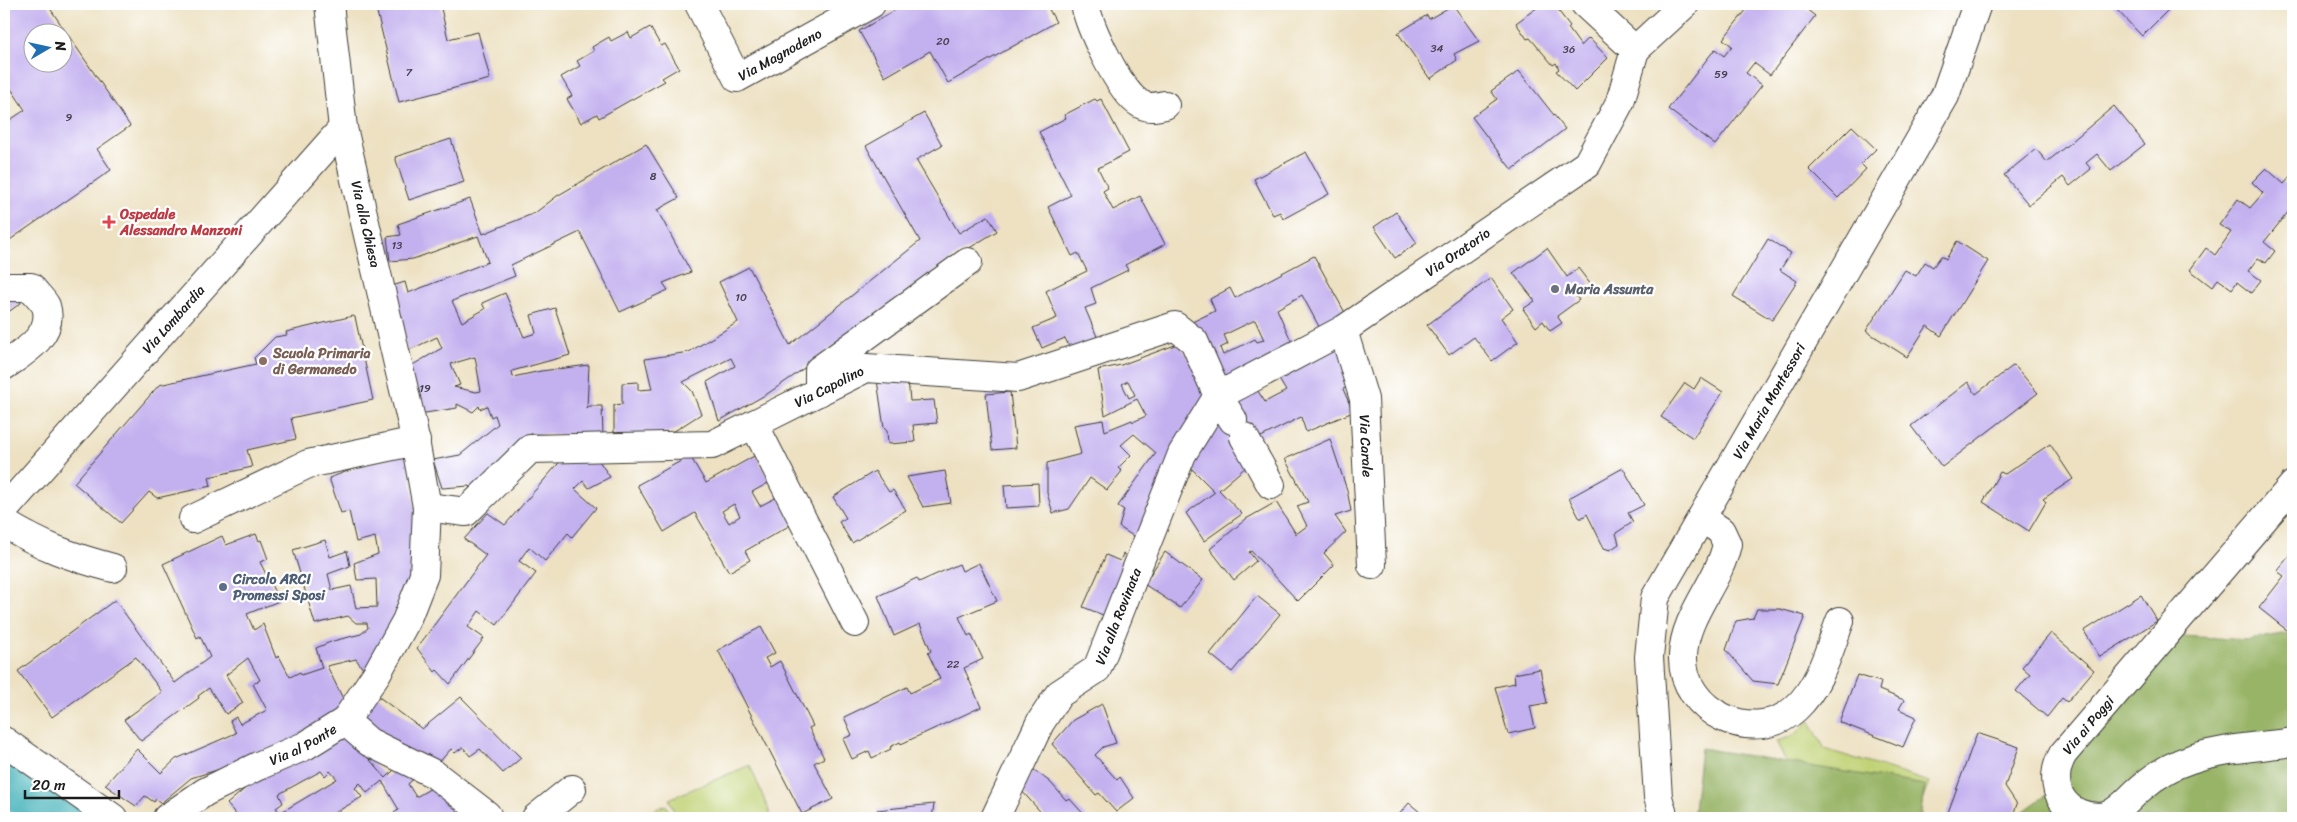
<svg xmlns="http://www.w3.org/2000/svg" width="2297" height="822" font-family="Sriracha,sans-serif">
	<rect width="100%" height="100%" fill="#fff"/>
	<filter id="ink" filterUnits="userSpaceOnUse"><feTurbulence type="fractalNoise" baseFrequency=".02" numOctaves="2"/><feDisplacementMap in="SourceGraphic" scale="10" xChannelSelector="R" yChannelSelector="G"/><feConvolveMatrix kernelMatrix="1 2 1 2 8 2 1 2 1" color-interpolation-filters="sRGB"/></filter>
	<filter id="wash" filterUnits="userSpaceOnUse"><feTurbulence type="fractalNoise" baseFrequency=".0096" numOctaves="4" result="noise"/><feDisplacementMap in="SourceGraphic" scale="20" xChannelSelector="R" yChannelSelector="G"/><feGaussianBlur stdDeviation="1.12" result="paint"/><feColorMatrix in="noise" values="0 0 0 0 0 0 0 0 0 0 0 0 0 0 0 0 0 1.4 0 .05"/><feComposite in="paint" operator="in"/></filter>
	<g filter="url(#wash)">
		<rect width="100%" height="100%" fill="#ede1c2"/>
		<g fill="#c0d275" stroke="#6e7748">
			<path d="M1809 720 1825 749 1929 782 1916 818H1813L1776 741C1790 739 1801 731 1809 720Z"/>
			<path d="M750 765 772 818H677L669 799Z"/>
			<path d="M666 805 671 818H634Z"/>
		</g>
		<g fill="#98b466" stroke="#5a6841">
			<path d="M2293 632V818H2014L2056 788 2148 634 2249 640Z"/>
			<path d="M1701 748 1925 785 1920 818H1693Z"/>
		</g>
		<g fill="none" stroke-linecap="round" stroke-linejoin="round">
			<path stroke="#40b1b8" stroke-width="56" d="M4 771 64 818"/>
		</g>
		<g id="blocks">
			<g fill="#c3b0ef" fill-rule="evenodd">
				<path d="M4 4H47L130 126 97 149 111 170 4 244V124L25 110 4 78ZM32 32H62V62H32Z"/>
				<path d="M375 4H440L448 39 478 32 490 79 399 102Z"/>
				<path d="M906 4H1046L1056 22 948 83 930 51 885 77 859 31Z"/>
				<path d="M1542 4H1553L1570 26 1568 28 1581 46 1589 38 1608 58 1575 91 1556 71 1559 69 1556 63 1553 65 1530 38 1527 39 1516 23Z"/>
				<path d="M1751 4H1800L1815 16 1770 75 1754 63 1746 73 1762 85 1715 145 1668 109 1715 49 1724 56 1732 46 1723 39Z"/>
				<path d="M2111 4H2174L2142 36Z"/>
				<path d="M1453 5 1479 41 1454 54 1457 60 1430 79 1398 33 1427 15 1429 19Z"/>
				<path d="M650 27 661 46 665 44 679 68 662 78 665 81 627 102 599 118 597 114 581 123 567 99 572 96 561 77 580 66 577 61 594 51 592 47 609 37 611 41 628 32 631 38Z"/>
				<path d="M1519 71 1565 129 1512 170 1472 117 1497 99 1491 91Z"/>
				<path d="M1095 99 1097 101 1101 99 1102 101 1129 152 1098 168 1108 188 1103 191 1113 210 1140 196 1165 244 1125 265 1128 270 1091 288 1096 304 1085 308 1098 339 1071 351 1065 338 1042 348 1033 328 1057 318 1046 291 1087 271 1078 253 1072 256 1048 207 1071 195 1039 132 1066 118 1064 115Z"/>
				<path d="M2114 106 2145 144 2111 171 2097 154 2086 163 2091 169 2070 186 2063 177 2029 205 2004 175 2036 149 2047 162Z"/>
				<path d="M924 113 942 145 916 160 959 233 988 216 997 231 945 263 792 377 767 394 719 421 707 382 735 366 731 358 683 382 692 391 701 414 676 430 663 434 614 437V405L622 404V383L638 382V390L652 389 645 359 689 352 738 322 719 282 749 267 790 345 920 241 866 146Z"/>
				<path d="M1852 126 1876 149 1861 164 1866 169 1838 198 1809 169Z"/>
				<path d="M451 139 464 182 409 200 395 157Z"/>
				<path d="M646 144 679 198 657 210 691 272 663 283 668 290 620 312 580 232 511 265 515 276 452 301 462 322 485 309 482 303 505 293 524 337 536 333 531 315 555 308 570 355 512 371 513 377 541 371 589 365 587 408 589 406H602L603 436 531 434 516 443 477 498 469 486 442 488 433 460 460 455 498 424 495 415 491 417 487 406 480 409 479 406 473 412 457 404V408L419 414 409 367 442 348 437 337 407 351 392 286 405 282 408 293 488 262 478 236 413 259 390 261 387 237 401 235 398 224 470 199 483 234 495 229 535 213 557 196ZM475 357 481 391 476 392 454 387 460 385 451 364Z"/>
				<path d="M1306 152 1329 194 1283 219 1280 212 1273 215 1254 179Z"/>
				<path d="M2266 168 2284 184 2293 174V206L2264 242 2275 251 2266 263 2258 258 2248 271 2261 280 2251 293 2237 282 2232 289 2218 279 2212 287 2190 270 2206 248 2215 255 2231 232 2219 225 2238 199 2250 208 2263 193 2252 182Z"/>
				<path d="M1396 212 1417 243 1395 258 1374 227Z"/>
				<path d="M1768 239 1791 253 1780 270 1797 281 1772 320 1733 296Z"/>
				<path d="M1957 241 1988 261 1941 336 1927 326 1907 357 1866 331 1905 270 1916 276 1925 262 1933 267 1941 256 1946 259Z"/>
				<path d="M1547 248 1567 277 1578 268 1591 285 1576 296 1579 300 1557 316 1562 323 1550 331 1543 321 1536 327 1523 309 1535 301 1513 273Z"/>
				<path d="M1314 256 1349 320 1323 334 1302 295 1277 309 1294 347 1225 385 1192 322 1215 311 1210 299 1230 288 1235 298ZM1255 320 1264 340 1257 342 1255 339 1223 355 1220 348 1228 344 1224 335Z"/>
				<path d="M4 278 21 303 4 315Z"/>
				<path d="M1491 278 1513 309 1501 318 1518 342 1492 361 1474 337 1449 355 1427 325Z"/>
				<path d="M353 316 355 317 373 400 291 418 296 439 247 450 252 467 209 477 211 486 157 498 149 492 121 523 74 483 159 385 256 364 254 358 275 337 287 335 286 332Z"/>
				<path d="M1338 339 1353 385 1343 389 1353 412 1306 432 1301 417 1255 440 1247 466 1219 490 1242 514 1204 541 1186 513 1215 492 1184 461 1236 397 1254 385 1265 402 1286 391 1274 371Z"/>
				<path d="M1175 345 1181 346 1211 392 1141 541 1119 527 1124 510 1118 506 1156 453 1134 434 1121 445 1131 455 1118 468 1122 471 1107 490 1090 478 1069 509 1053 513 1047 493V463L1081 454 1074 425 1103 420 1105 431 1132 420 1133 422 1146 416 1137 399 1105 415 1098 370 1121 365ZM1128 381 1135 395 1129 398 1122 384Z"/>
				<path d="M2014 365 2038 393 1942 467 1911 426 1968 382 1976 394Z"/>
				<path d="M1701 378 1723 392 1693 438 1661 417 1685 383 1694 389Z"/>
				<path d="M908 379 910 401 934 400 937 423 913 425 915 442 888 444 887 431 884 428 877 380Z"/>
				<path d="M1010 392 1016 448 992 450 986 394Z"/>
				<path d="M1330 439 1347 490 1351 511 1335 516 1346 532 1324 553 1334 565 1298 601 1251 551 1249 552 1256 561 1234 580 1210 549 1246 519 1276 502 1296 534 1307 526 1297 506 1308 502 1285 459Z"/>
				<path d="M2050 444 2073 479 2043 499 2046 502 2029 531 1983 502 2000 472 2005 474Z"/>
				<path d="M408 455 421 551 368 676 356 659 327 666 347 707 291 747 191 778 161 803 156 799 154 802 145 796 136 806 105 785 137 749 161 773 176 759 236 733 230 721 236 717 240 724 267 710 253 684 260 680 248 658 226 675 243 703 226 714 209 688 198 696 199 698 141 741 124 720 162 692 136 657 52 717 18 671 115 600 175 683 210 657 200 636 197 638 163 564 222 536 226 545 256 534 259 541 261 540 268 559 260 562 279 601 247 614 253 628 254 630 263 624 276 658 279 656 290 677 300 672 301 675 322 668 316 648 333 641 361 634 368 628 367 623H356L348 616 315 624 293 550 325 540 330 557 347 551 350 566 328 574 332 590 351 586 356 608 377 607 376 579 357 580 354 563 378 554 375 537 356 542 349 511 341 513 329 478 378 460Z"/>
				<path d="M756 455 770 482 752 492 760 506 779 496 794 523 745 551 750 560 729 572 695 513 664 532 637 485 690 456 706 483ZM734 504 740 516 729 523 722 511Z"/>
				<path d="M564 457 597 458 610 477 589 488 583 481 575 489 596 508 572 537 568 533 545 561 529 547 519 561 536 573 497 625 479 611 468 627 484 638 450 684 437 670 435 672 417 648 486 555 464 539 488 513 505 525Z"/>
				<path d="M1623 468 1644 505 1628 513 1633 522 1616 533 1619 544 1610 550 1604 548 1587 514 1580 519 1569 498Z"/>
				<path d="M875 471 889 492 893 490 906 510 852 543 839 522 846 518 833 497Z"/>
				<path d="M945 471 951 503 923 507 907 477Z"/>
				<path d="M1038 483 1039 506 1006 508 1004 485Z"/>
				<path d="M2293 551V635L2259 608 2284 576 2277 571Z"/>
				<path d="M1165 552 1203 580 1180 608 1144 584Z"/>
				<path d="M1123 554 1133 559 1108 617 1083 607 1106 555 1120 561Z"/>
				<path d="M979 563 997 601 959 617 968 636 971 634 983 659 964 668 981 707 901 744 900 742 890 747 891 749 872 758 869 751 852 759 843 739 852 735 844 717 907 687 910 693 940 679 928 653 931 651 920 624 894 636 878 596 917 578 919 582 959 564 962 571Z"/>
				<path d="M2141 595 2157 621 2100 657 2084 631Z"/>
				<path d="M1257 596 1280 614 1232 672 1210 654Z"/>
				<path d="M1757 609H1780L1805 616 1778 684 1753 681 1726 650 1736 621 1753 618Z"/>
				<path d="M761 627 775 653 765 658 770 667 780 661 813 726 809 728 824 758 814 763 833 799 802 814 718 650Z"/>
				<path d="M2051 633 2094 670 2067 702 2062 698 2047 717 2016 691 2030 674 2022 667Z"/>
				<path d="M1540 669 1547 703 1530 706 1535 728 1508 734 1495 687 1515 683 1514 674Z"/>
				<path d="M1857 675 1881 682 1879 690 1904 700 1899 709 1916 717 1903 747 1839 722Z"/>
				<path d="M375 694 422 729 461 697 521 758 503 773 480 749 470 756 463 747 455 753 451 749 435 767 373 736 357 718Z"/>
				<path d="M1102 704 1116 743 1103 747 1095 755 1117 780 1120 777 1134 798 1116 812 1099 793 1096 795 1052 744 1073 720Z"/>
				<path d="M344 731 386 778 402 762 422 771 408 784 416 797 440 783 449 793 462 817 470 813 474 818H384L399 810 382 781 367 793 360 783 355 788 362 797 326 818H239L227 804 263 773ZM321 771 325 776 330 771 337 779 280 813 276 808 283 803 279 794Z"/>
				<path d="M1977 733 2019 747 2005 786 2017 804 2012 818H1946Z"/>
				<path d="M1034 770 1050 782 1066 800 1069 798 1087 818H1046L1021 790Z"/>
				<path d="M1409 803 1427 818H1396Z"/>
				<path d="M934 804 932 818H878L877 810Z"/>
				<path d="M4 808 19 818H4Z"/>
			</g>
		</g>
	</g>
	<g filter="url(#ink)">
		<use href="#blocks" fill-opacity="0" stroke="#3b3a35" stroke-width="1"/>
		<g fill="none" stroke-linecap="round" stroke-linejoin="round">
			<g stroke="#3b3a35" stroke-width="30">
				<g id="minor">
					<path id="s1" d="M699 4 737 78 871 4"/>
					<path d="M1085 4C1089 26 1119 91 1139 103 1147 109 1156 107 1165 105"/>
					<path d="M1585 4 1635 50"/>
					<path d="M1635 50 1685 4"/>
					<path id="s2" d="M1343 330 1364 399 1372 565"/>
					<path d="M4 366C23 353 55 335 46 306 43 300 35 293 31 287H10"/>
					<path d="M819 392V370L968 262"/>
					<path id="s3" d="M1218 396 1343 330 1587 164 1620 102 1635 50"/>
					<path d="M754 424 855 623"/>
					<path d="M1244 437 1271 485"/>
					<path d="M2293 485 2063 754C2044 787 2066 822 2106 816 2120 811 2130 797 2141 788 2156 775 2172 765 2191 759 2223 748 2260 747 2293 742"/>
					<path id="s4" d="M427 507 466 512 530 449 712 445 866 368 1018 378 1175 326 1194 341 1218 396 1233 420"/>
					<path id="s5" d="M4 510 343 128"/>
					<path d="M1702 518 1721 531 1727 544C1719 583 1684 615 1683 656 1681 712 1755 747 1796 708 1820 686 1829 650 1840 621"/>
					<path d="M193 519 308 464 416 441"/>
					<path d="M4 523C41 546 71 557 113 568"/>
					<path d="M345 721 369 742 434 774 487 815 488 818"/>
					<path d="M4 741 113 818"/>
					<path id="s6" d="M167 818 205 792 258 766 305 746 345 721 377 673 406 621 424 575 427 507 412 424 343 128 329 4"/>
					<path d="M536 818 572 789"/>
					<path id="s7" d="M995 818 1040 723 1059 694 1097 669 1182 454 1218 396"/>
					<path id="s8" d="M1664 818 1658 797 1649 657 1655 598 1945 96 1977 4"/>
				</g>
			</g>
			<use href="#minor" stroke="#fff" stroke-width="28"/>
		</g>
	</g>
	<path fill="#e0444e" stroke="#fff" stroke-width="2" d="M106.5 214.5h5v5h5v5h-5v5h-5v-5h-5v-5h5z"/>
	<circle fill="#6b7280" stroke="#fff" stroke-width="2" cx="1555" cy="289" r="5"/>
	<circle fill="#8d6e63" stroke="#fff" stroke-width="2" cx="263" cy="361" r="5"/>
	<circle fill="#5c6f8a" stroke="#fff" stroke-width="2" cx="223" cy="587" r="5"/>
	<g text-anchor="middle" stroke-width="4.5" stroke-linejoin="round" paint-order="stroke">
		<g font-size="11" fill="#464151">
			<text x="943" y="45">20</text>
			<text x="1437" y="52">34</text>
			<text x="1569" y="53">36</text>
			<text x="409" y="76">7</text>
			<text x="1721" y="78">59</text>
			<text x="69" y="121">9</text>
			<text x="653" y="180">8</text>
			<text x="397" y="249">13</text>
			<text x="741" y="301">10</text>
			<text x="425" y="392">19</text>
			<text x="953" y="668">22</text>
		</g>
		<g font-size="14" fill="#1c1c1c" stroke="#fff">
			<text dy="5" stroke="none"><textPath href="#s1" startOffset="132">Via Magnodeno</textPath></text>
			<text transform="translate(366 224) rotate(77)" y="5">Via alla Chiesa</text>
			<text dy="5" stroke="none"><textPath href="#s3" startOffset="280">Via Oratorio</textPath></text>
			<text dy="5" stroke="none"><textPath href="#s5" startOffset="255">Via Lombardia</textPath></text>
			<text dy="5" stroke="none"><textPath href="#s4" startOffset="442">Via Capolino</textPath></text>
			<text dy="5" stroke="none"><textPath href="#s8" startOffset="449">Via Maria Montessori</textPath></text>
			<text dy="5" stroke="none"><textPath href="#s2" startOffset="119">Via Carale</textPath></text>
			<text dy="5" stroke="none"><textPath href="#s7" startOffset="242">Via alla Rovinata</textPath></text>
			<text transform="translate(2088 725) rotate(-50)" y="5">Via ai Poggi</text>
			<text dy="5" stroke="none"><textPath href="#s6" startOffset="155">Via al Ponte</textPath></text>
		</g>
		<g font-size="14" font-weight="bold" fill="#be3a42" stroke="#fff" text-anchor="start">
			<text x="120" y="219">Ospedale<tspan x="120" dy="16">Alessandro Manzoni</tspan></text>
		</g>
		<g font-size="14" font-weight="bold" fill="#5b616d" stroke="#fff" text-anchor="start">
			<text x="1565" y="294">Maria Assunta</text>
		</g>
		<g font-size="14" font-weight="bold" fill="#785e54" stroke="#fff" text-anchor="start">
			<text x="273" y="358">Scuola Primaria<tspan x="273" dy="16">di Germanedo</tspan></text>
		</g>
		<g font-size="14" font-weight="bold" fill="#4e5e75" stroke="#fff" text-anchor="start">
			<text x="233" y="584">Circolo ARCI<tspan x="233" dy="16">Promessi Sposi</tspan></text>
		</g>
	</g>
	<rect width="2297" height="822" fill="none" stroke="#fff" stroke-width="20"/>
	<g transform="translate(48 48) rotate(81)"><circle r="24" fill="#ffffff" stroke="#a4a4a4"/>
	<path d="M0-4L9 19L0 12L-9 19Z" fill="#1f6fb2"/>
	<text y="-8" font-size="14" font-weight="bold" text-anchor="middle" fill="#1c1c1c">N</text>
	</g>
	<path d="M25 790v8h94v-8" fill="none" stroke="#1c1c1c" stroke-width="2.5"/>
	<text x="32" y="790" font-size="15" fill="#1c1c1c" stroke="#ffffff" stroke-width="4" paint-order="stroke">20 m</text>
</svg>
